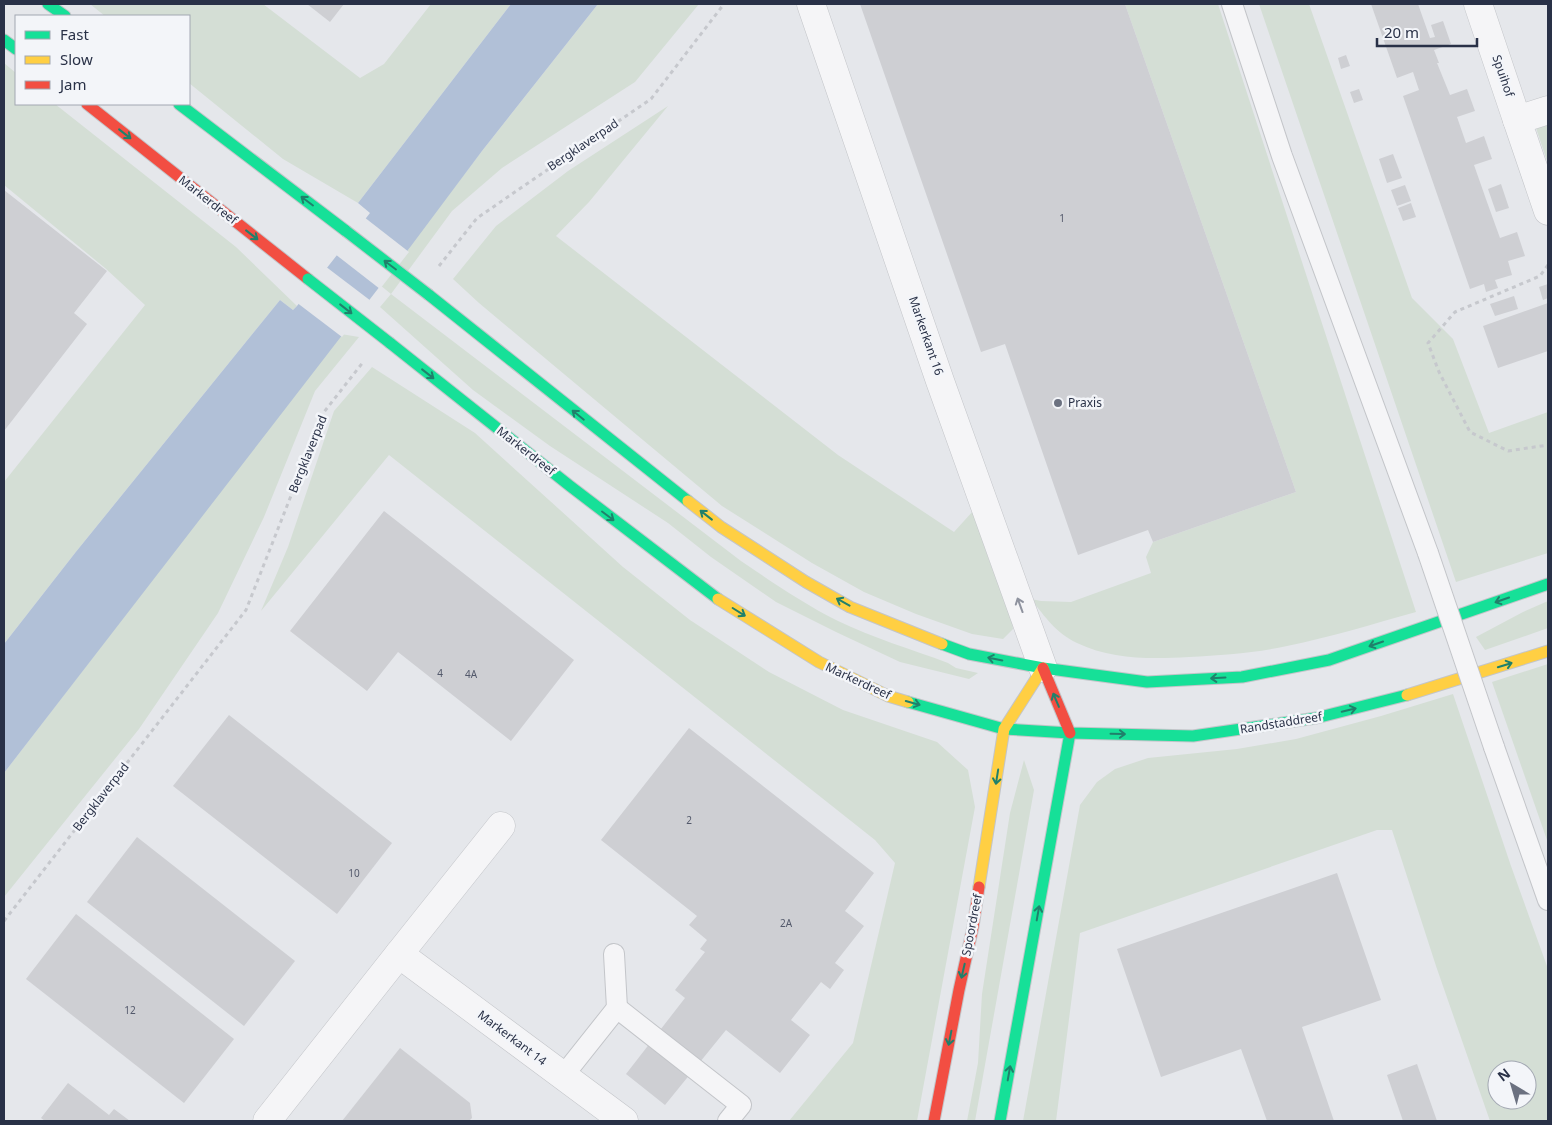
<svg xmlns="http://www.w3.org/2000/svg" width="1552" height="1125" font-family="'Noto Sans',sans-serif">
	<rect width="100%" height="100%" fill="#e5e7eb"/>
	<g fill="#d4ded5" fill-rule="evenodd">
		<path d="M90 4H263L360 78 384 64 431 4H511L358 203 283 159 189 83V16H105Z"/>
		<path d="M598 4H699L635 82 502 168 452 211 391 294 741 561C772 582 804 604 838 621 873 638 911 649 948 663L956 668 978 673 969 679 900 662 836 632 776 602 711 557 668 523 550 446 473 390 380 307 391 294 380 285 482 151Z"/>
		<path d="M1125 4H1218L1416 612C1373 624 1331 637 1287 646 1255 653 1222 655 1189 657 1152 659 1112 660 1077 643 1055 632 1046 618 1031 599L1041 601 1071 602 1151 573 1146 557 1153 542 1296 492Z"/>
		<path d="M1259 4H1309L1412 298 1453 339 1489 433 1548 412V553L1456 582Z"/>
		<path d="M4 63 16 73V104H55L236 247 297 306 293 310 280 300 75 553 4 644V482L145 305 105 268 4 185Z"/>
		<path d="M668 106 589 202 556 236 838 455 954 532 973 511 989 560 1012 619 1013 629 1003 639 972 634 916 614 864 592 812 563 722 506 479 303 453 279 496 226 568 171Z"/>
		<path d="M1548 124V164L1536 128Z"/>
		<path d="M341 334 359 337 315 391 264 517 218 613 139 729 4 897V773Z"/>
		<path d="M372 367 475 433 623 567 690 620 769 672 843 710 937 742 968 770 975 807 917 1121H789L853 1043 895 863 875 840 389 455 261 611 288 547 334 411Z"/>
		<path d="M1548 601V628L1485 650 1476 637 1523 612Z"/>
		<path d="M1548 664V843L1492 682Z"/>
		<path d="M1453 694 1511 866 1548 969V1121H1490L1436 966 1392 830H1377L1080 933 1056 1121H1023L1080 805 1097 782 1115 769 1148 758 1237 749 1296 739 1381 716ZM1497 1070H1527V1100H1497Z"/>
		<path d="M1024 760 1034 790 975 1121H967L978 1063 982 994 1010 813Z"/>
	</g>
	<path fill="#b1c0d7" d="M511 4H598L482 151 411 246 4 773V644L75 553 280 300 293 310 297 306 370 213 358 203Z"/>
	<g fill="#e5e7eb">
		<path d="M364 217 409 252 380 289 335 254Z"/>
		<path d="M325 266 371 301 342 337 296 302Z"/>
	</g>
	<g fill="#cecfd3">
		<path d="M307 4H344L330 22Z"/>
		<path d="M860 4H1125L1296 492 1153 542 1148 530 1078 555 1005 344 981 352Z"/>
		<path d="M1371 4H1418L1430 38 1435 37 1431 25 1443 21 1451 44 1434 50 1439 63H1437L1450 95 1467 89 1475 111 1457 117 1466 143 1484 136 1492 159 1474 165 1487 202 1500 238 1517 232 1525 256 1508 261 1512 275 1495 280 1498 288 1486 292 1484 284 1470 289 1403 96 1419 90 1413 72 1397 78Z"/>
		<path d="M1346 55 1350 66 1341 69 1338 58Z"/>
		<path d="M1359 89 1363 100 1354 103 1350 92Z"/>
		<path d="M1393 154 1402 178 1387 183 1379 159Z"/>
		<path d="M1501 184 1509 208 1496 212 1488 189Z"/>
		<path d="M1405 185 1411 201 1397 206 1391 190Z"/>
		<path d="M4 190 107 271 74 313 87 324 4 431Z"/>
		<path d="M1411 203 1416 217 1403 221 1398 208Z"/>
		<path d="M1548 284V298L1543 300 1539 287Z"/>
		<path d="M1514 296 1518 309 1495 316 1490 304Z"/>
		<path d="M1548 303V351L1498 368 1483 326Z"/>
		<path d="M384 511 574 660 511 741 398 652 367 691 290 631Z"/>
		<path d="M229 715 392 843 337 914 173 786Z"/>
		<path d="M689 728 874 873 845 911 864 926 835 963 844 970 830 989 821 982 791 1020 810 1035 780 1073 726 1030 665 1105 626 1074 685 998 675 990 705 952 700 949 707 940 689 925 697 916 601 840Z"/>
		<path d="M137 837 295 961 244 1026 87 902Z"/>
		<path d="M1337 873 1381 1000 1302 1027 1334 1121H1267L1241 1049 1161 1077 1117 949Z"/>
		<path d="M76 914 234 1039 184 1103 26 979Z"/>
		<path d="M400 1048 470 1103 472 1118 469 1121H342Z"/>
		<path d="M1417 1064 1437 1121H1403L1387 1075Z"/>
		<path d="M68 1083 109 1115 114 1109 130 1121H45L41 1118Z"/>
	</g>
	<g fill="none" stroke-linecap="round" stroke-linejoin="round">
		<g stroke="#c3c5c9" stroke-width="22">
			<g id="lane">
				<path d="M1232 4 1282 156 1428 553"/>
				<path d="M1494 747 1548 900"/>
				<path d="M614 954 617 1008"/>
				<path d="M563 1076 617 1008 741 1105 728 1121"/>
			</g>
		</g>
		<g stroke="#c3c5c9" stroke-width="29">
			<g id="street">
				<path d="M811 4 940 381 1043 668"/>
				<path d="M1478 4 1517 120"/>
				<path d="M1548 110 1517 120 1548 211"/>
				<path d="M501 826 399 954 624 1121"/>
				<path d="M267 1121 399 954"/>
			</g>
		</g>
		<g stroke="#c3c5c9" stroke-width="13">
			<g id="fast">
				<path d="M48 4 65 16"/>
				<path d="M4 40 16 49"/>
				<path d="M179 104 346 231"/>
				<path d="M429 295 688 501"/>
				<path d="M390 343 570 486 718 599"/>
				<path d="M942 644 969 654 1043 668 1147 682 1242 677 1329 660 1548 584"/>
				<path d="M908 702 1004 729 1070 733 1193 736 1316 718 1407 695"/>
				<path d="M1000 1121 1070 733"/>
			</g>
		</g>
		<g stroke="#c3c5c9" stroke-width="13">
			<g id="slow">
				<path d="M688 501 721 527 806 582 850 607 942 644"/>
				<path d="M718 599 819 662 888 696 908 702"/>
				<path d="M1407 695 1548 651"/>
				<path d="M979 887 1004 729 1043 668"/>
			</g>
		</g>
		<g stroke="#c3c5c9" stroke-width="13">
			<g id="jam">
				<path d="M87 104 308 279"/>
				<path d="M1043 668 1070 733"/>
				<path d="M934 1121 959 990 973 927 979 887"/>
			</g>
		</g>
		<g stroke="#c6c8cd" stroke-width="3" stroke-dasharray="4 4" stroke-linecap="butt">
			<path d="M1548 265 1540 276 1455 312 1428 343 1439 372 1470 432 1508 451 1548 445"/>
			<path d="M439 266 477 218 651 99 724 4"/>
			<path d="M4 921 246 610 324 412 364 361"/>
		</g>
		<use href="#lane" stroke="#f5f5f7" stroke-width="20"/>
		<use href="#street" stroke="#f5f5f7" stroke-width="28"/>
		<use href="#fast" stroke="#16e098" stroke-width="11"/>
		<use href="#slow" stroke="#ffcf43" stroke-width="11"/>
		<use href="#jam" stroke="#f24e42" stroke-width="11"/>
		<g stroke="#c3c5c9" stroke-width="22" stroke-linecap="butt">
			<path id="lane-bridge" d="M1428 553 1494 747"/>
		</g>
		<g stroke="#c3c5c9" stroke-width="13" stroke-linecap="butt">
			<g id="fast-bridge">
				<path d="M346 231 429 295"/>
				<path d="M308 279 390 343"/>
			</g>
		</g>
		<use href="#lane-bridge" stroke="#f5f5f7" stroke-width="20"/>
		<use href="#fast-bridge" stroke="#16e098" stroke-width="11"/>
	</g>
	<defs><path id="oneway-shaft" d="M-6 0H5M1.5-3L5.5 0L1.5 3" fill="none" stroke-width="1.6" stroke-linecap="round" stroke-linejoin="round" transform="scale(1.25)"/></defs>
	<g stroke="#20806b">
		<use href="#oneway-shaft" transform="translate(125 134) rotate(38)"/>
		<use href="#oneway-shaft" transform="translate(307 201) rotate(-143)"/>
		<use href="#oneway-shaft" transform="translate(252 235) rotate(38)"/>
		<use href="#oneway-shaft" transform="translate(390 265) rotate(-143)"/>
		<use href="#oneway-shaft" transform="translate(346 309) rotate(38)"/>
		<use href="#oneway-shaft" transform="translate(428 374) rotate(38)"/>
		<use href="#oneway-shaft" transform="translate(578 415) rotate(-141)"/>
		<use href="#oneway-shaft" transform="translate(706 515) rotate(-142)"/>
		<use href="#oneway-shaft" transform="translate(608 516) rotate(37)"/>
		<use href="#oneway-shaft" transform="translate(1502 600) rotate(161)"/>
		<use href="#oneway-shaft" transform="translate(843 602) rotate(-151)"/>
		<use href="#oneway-shaft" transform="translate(739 612) rotate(32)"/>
		<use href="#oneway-shaft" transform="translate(1376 644) rotate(161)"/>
		<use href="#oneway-shaft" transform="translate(995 659) rotate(-169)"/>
		<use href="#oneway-shaft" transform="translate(1505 665) rotate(-17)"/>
		<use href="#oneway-shaft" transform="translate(1218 678) rotate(177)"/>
		<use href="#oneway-shaft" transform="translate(1056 700) rotate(-113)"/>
		<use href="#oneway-shaft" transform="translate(913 703) rotate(16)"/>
		<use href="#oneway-shaft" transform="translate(1349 710) rotate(-14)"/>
		<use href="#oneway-shaft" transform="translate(1118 734) rotate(1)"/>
		<use href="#oneway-shaft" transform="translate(997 777) rotate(99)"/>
		<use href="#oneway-shaft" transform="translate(1038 913) rotate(-80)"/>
		<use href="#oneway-shaft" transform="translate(963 971) rotate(103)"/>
		<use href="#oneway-shaft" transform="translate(950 1038) rotate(101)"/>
		<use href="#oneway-shaft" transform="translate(1009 1073) rotate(-80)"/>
	</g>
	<use stroke="#8f939f" href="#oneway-shaft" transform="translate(1020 605) rotate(-110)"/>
	<circle fill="#6b7180" stroke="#f3f5f9" stroke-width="2" cx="1058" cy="403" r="5"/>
	<g text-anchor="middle" stroke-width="5" stroke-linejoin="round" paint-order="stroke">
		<g font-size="10" fill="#53596b">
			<text x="1062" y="222">1</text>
			<text x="440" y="677">4</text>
			<text x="471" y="678">4A</text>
			<text x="689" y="824">2</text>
			<text x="354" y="877">10</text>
			<text x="786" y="927">2A</text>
			<text x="130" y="1014">12</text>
		</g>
		<g font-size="12" fill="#293147" stroke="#f3f5f9">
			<text transform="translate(1503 76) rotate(71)" y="4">Spuihof</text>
			<text transform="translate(583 145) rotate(-34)" y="4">Bergklaverpad</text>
			<text transform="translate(208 200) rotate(38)" y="4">Markerdreef</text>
			<text transform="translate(926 336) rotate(71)" y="4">Markerkant 16</text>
			<text transform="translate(526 451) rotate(38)" y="4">Markerdreef</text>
			<text transform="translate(308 454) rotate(-68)" y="4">Bergklaverpad</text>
			<text transform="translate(858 681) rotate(25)" y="4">Markerdreef</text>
			<text transform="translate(1281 723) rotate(-9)" y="4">Randstaddreef</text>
			<text transform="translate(101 797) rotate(-52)" y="4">Bergklaverpad</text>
			<text transform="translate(972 925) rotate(-79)" y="4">Spoordreef</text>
			<text transform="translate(512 1038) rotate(37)" y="4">Markerkant 14</text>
		</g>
		<g font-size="12" fill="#293147" stroke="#f3f5f9" text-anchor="start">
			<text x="1068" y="407">Praxis</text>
		</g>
	</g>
	<rect width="1552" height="1125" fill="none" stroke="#293147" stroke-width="10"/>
	<rect x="15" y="15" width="175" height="90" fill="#f3f5f9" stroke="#a2a7b2"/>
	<rect x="25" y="31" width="25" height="8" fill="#16e098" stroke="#a2a7b2"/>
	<text x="60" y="40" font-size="15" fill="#293147">Fast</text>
	<rect x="25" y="56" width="25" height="8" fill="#ffcf43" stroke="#a2a7b2"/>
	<text x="60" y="65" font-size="15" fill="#293147">Slow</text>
	<rect x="25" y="81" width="25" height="8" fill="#f24e42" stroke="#a2a7b2"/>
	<text x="60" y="90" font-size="15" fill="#293147">Jam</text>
	<g transform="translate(1512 1085) rotate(322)"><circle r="24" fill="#f3f5f9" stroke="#a2a7b2"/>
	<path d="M0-4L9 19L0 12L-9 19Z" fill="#6b7180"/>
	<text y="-8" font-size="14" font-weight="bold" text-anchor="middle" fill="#293147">N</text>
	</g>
	<path d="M1377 38v8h100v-8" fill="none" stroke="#293147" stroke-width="2.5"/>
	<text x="1384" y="38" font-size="15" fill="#293147" stroke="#f3f5f9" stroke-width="4" paint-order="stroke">20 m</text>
</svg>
